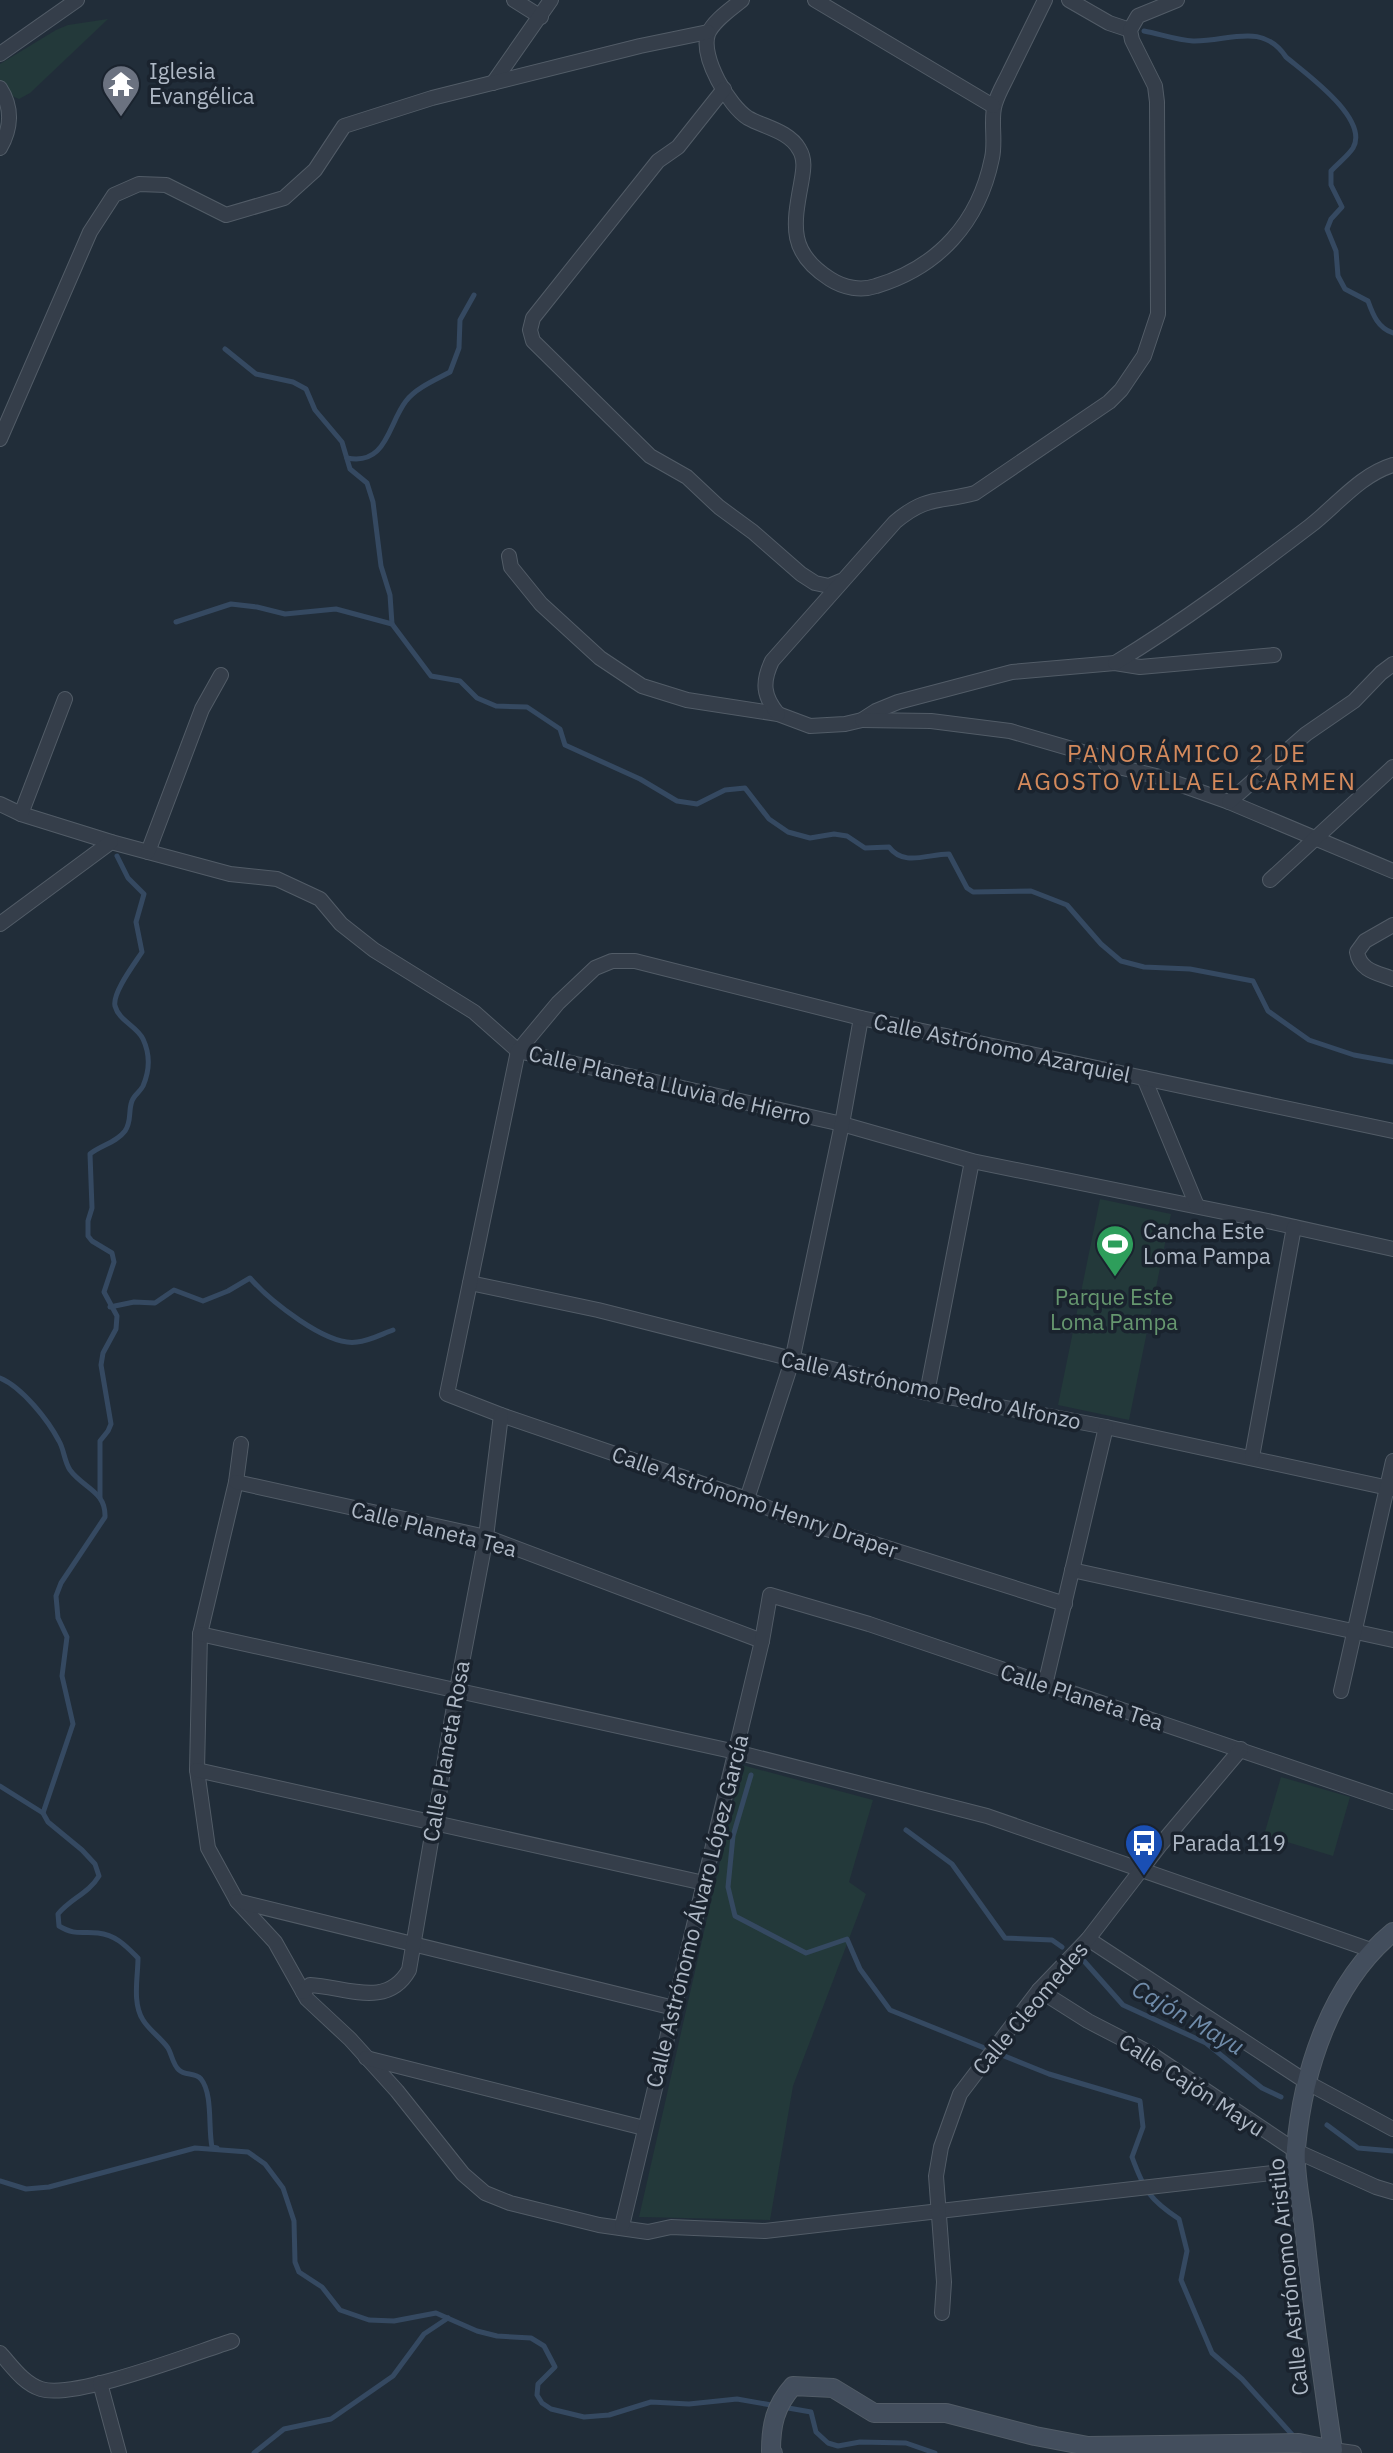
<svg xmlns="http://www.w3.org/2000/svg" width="1393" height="2453" font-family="'IBM Plex Sans',sans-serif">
	<rect width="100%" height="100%" fill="#212d39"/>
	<g fill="#23393a">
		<path d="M108 19 30 93 19 99 0 91V64L56 30 68 25Z"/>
		<path d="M1100 1199 1171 1214 1129 1420 1058 1405Z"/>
		<path d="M742 1765 873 1800 849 1882 866 1894 793 2086 770 2220 639 2217Z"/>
		<path d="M1281 1777 1350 1797 1333 1856 1264 1835Z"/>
	</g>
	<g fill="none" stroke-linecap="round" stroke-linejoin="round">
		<g stroke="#354961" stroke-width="5">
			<path d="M1144 31C1160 34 1177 40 1193 41 1228 42 1262 21 1286 57 1305 73 1370 119 1353 148 1348 156 1337 164 1331 171V185L1342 207 1331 219 1327 229 1336 251 1338 276 1345 289 1368 301C1373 315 1378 328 1393 333"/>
			<path d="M225 349 256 374 293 382 306 389 315 410 342 442 350 469 367 483 373 502 381 566 390 595 392 624 431 676 460 681 477 698 496 706 527 707 560 729 565 745 640 779 677 801 697 804 725 790 745 788 769 819 788 832 810 838 834 834 847 836 865 848 889 847C904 867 927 854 949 854L967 888 973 892 1031 891 1067 905 1101 944 1121 961 1144 967 1190 969 1253 981 1268 1011 1309 1040 1354 1055 1393 1062"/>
			<path d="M347 458C387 466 388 424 406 401 416 388 435 380 450 372L459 348 460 320 474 295"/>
			<path d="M176 622 231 604 257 607 285 614 336 609 392 624"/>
			<path d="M110 1307 134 1302 155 1303 174 1290 203 1301 228 1291 250 1278C269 1300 327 1347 357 1342 369 1341 382 1334 393 1330"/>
			<path d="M0 1378C22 1387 48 1420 59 1441 64 1449 64 1461 70 1470 83 1488 106 1491 105 1517L61 1583 56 1596 58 1618 67 1637 62 1676 73 1724 43 1813 48 1822 82 1850 95 1864 99 1876C89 1893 70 1899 58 1914L59 1926C76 1936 81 1931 98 1933 116 1935 126 1946 138 1958 138 1977 132 2003 143 2020 149 2030 161 2038 168 2048 172 2055 173 2065 179 2070 185 2076 195 2072 201 2079 213 2094 208 2128 212 2147L217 2148"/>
			<path d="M100 1497V1441L108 1431 111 1424 101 1365 103 1353 116 1329 117 1316 104 1292 114 1262 112 1253 92 1241 88 1236V1221L92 1208 90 1154C101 1145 116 1143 125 1131 132 1121 128 1111 132 1101 134 1095 140 1092 143 1086 150 1070 150 1054 143 1039 137 1026 119 1021 115 1006 112 993 135 963 142 952L136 922 144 894 128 878 117 856"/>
			<path d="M751 1775 733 1836 728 1887 735 1916 806 1953 847 1939 860 1969 890 2010 1049 2074 1140 2101 1143 2127 1132 2157C1144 2190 1150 2200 1179 2219L1187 2251 1181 2280 1212 2353 1242 2379 1296 2439"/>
			<path d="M0 1786 43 1813"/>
			<path d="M906 1830 952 1864 1005 1938 1052 1940 1062 1947"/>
			<path d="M1084 1961 1123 2005 1206 2043 1262 2088 1281 2097"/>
			<path d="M1327 2125 1358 2148 1393 2151"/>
			<path d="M0 2181 26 2189 49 2187 195 2148 248 2152 265 2164 283 2188 294 2221 295 2262 299 2272 322 2287 340 2310 369 2320 394 2321 436 2313 477 2331 497 2336 531 2338 544 2346 555 2367 538 2384 537 2395 542 2403 551 2409 584 2417 609 2415 651 2402 689 2404 737 2399 811 2412 816 2432 828 2443 838 2446 860 2442 906 2443 935 2453"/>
			<path d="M254 2453 284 2429 331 2419 370 2392 393 2376 424 2334 448 2318"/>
		</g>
		<g stroke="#525c67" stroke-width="16">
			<g id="street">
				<path d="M514 0 541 17"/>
				<path d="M742 0C731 9 713 21 708 34 700 57 729 106 748 118 764 127 789 131 799 149 806 160 803 172 801 184 793 227 789 253 830 279 844 288 861 291 876 286 939 267 979 222 992 158 996 141 990 118 995 104 998 93 1005 82 1010 71 1022 47 1033 24 1045 0"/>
				<path d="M815 0 993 106"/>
				<path d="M1069 0 1109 23 1130 30"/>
				<path d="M0 54 77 0"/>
				<path d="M493 83 551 0"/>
				<path d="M0 88C13 108 11 129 0 148"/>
				<path d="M724 89 678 147 658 161 533 318 530 330 533 341 650 456 687 477 719 507 753 532 801 574 815 583 829 586 841 581"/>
				<path d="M0 439 90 232 114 195 139 184 166 185 226 215 284 198 315 170 344 126 432 98 640 46 708 32"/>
				<path d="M509 556 511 567 541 604 600 658 642 686 687 700 778 714 810 726 845 724 862 720 876 711 898 702 1012 672 1115 663 1140 667 1274 655"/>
				<path d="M1115 663C1183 622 1247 574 1310 526 1337 505 1360 475 1393 465"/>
				<path d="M778 714C763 696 762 682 772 661L895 522C927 495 939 503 975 493L1109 402 1121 390 1144 356 1158 314 1157 102 1155 86 1132 40 1130 30 1138 16 1177 0"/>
				<path d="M862 720 931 721 1010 731 1103 758 1106 764 1156 776 1229 802 1393 871"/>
				<path d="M1229 802 1306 734 1354 701 1381 673 1393 664"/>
				<path d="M0 804 21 814 111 842 230 874 277 879 320 899 341 924 374 950 474 1012 518 1051 842 1124 972 1161 1263 1220 1393 1249"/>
				<path d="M21 814 65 699"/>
				<path d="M148 852 202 709 221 675"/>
				<path d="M1270 880 1393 767"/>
				<path d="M0 924 111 842"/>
				<path d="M1393 925 1365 941 1357 952C1360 971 1378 973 1393 979"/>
				<path d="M1144 1078 1197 1206"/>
				<path d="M470 1283 598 1310 927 1393 1106 1427 1393 1489"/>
				<path d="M927 1393 972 1161"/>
				<path d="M241 1444 236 1482 200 1634 197 1770 208 1848 237 1901 275 1942 307 1999 350 2039 397 2091 463 2174 485 2193 510 2203 599 2225 648 2232 671 2227 765 2231 1298 2170"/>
				<path d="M1252 1457 1294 1227"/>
				<path d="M236 1482 486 1537 762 1641"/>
				<path d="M747 1499 792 1361 842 1124 861 1018"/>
				<path d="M1072 1570 1393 1640"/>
				<path d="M1065 1604 792 1518 747 1499 501 1415 447 1394 518 1051 558 1003 595 968 612 961H635L861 1018 1393 1131"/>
				<path d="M200 1634 736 1752 987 1816 1371 1950"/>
				<path d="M1045 1685 1106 1427"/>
				<path d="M1341 1691 1393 1461"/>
				<path d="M197 1770 704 1883"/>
				<path d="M237 1901 674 2008"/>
				<path d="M1088 1939 1308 2083 1393 2129"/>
				<path d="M1039 1990 1088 2021 1148 2052 1296 2151 1376 2187 1393 2192"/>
				<path d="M303 1992 310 1985C346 1987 387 2009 409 1970L457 1689 486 1537 501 1415"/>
				<path d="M366 2058 644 2128"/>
				<path d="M622 2226 762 1641 770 1595 869 1624 1393 1802"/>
				<path d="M942 2313 944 2282 936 2176 941 2147 960 2094 1039 1990 1088 1939 1161 1844 1241 1749"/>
				<path d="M0 2353C12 2366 23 2383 41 2389 74 2400 194 2353 232 2341"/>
				<path d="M100 2383 119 2453"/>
				<path d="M1333 2450 1354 2453"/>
			</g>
		</g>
		<g stroke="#525c67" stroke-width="20">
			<path id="secondary" d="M773 2453 771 2451C771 2425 775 2406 793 2386L833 2388 874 2413H946L1035 2436 1088 2446 1299 2443 1333 2450C1322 2376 1312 2302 1304 2227 1301 2202 1294 2173 1296 2148 1303 2070 1331 1983 1393 1932"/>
		</g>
		<use href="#street" stroke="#353e4a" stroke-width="14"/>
		<use href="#secondary" stroke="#434e5d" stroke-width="18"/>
	</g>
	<defs>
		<g id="temple-pin" transform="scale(2)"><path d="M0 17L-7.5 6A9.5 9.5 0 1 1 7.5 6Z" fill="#6b7280" stroke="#1a232e"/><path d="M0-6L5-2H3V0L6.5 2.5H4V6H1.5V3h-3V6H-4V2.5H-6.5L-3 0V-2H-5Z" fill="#fff"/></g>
		<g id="stadium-pin" transform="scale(2)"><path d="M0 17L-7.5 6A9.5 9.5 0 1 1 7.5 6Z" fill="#2e9e5b" stroke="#1a232e"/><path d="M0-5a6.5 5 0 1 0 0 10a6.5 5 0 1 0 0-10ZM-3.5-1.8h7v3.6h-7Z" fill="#fff"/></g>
		<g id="bus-pin" transform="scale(2)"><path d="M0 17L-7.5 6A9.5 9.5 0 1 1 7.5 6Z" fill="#1a4fb4" stroke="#1a232e"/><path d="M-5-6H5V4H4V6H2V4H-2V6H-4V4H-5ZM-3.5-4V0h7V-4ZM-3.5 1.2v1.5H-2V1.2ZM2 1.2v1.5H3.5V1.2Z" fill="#fff"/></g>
	</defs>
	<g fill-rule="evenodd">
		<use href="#temple-pin" x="121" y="84"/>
		<use href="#stadium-pin" x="1115" y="1244"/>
		<use href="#bus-pin" x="1144" y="1843"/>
	</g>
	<g text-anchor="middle" stroke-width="7" stroke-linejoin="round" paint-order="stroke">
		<g font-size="22" fill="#afb9c6" stroke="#1a232e" text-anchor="start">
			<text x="149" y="79">Iglesia<tspan x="149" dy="25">Evangélica</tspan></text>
			<text x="1143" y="1239">Cancha Este<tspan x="1143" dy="25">Loma Pampa</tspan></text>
			<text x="1172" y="1851">Parada 119</text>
		</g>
		<g font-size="22" fill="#afb9c6" stroke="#1a232e">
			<text transform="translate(1002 1048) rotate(12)" y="8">Calle Astrónomo Azarquiel</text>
			<text transform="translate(670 1085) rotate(13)" y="8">Calle Planeta Lluvia de Hierro</text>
			<text transform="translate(931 1390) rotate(12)" y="8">Calle Astrónomo Pedro Alfonzo</text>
			<text transform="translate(755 1502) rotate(19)" y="8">Calle Astrónomo Henry Draper</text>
			<text transform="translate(434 1529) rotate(14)" y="8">Calle Planeta Tea</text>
			<text transform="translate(1082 1697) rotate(18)" y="8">Calle Planeta Tea</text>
			<text transform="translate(446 1751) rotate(-80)" y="8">Calle Planeta Rosa</text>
			<text transform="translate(697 1911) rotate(-76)" y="8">Calle Astrónomo Álvaro López García</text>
			<text transform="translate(1030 2008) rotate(-50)" y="8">Calle Cleomedes</text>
			<text transform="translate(1192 2085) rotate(33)" y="8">Calle Cajón Mayu</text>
			<text transform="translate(1288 2277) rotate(-96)" y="8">Calle Astrónomo Aristilo</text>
		</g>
		<g font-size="22" fill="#66976f" stroke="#1a232e">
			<text x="1114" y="1305">Parque Este<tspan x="1114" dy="25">Loma Pampa</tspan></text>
		</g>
		<g font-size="24" letter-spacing="2" fill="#d48a5c" stroke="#1a232e">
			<text x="1187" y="762">PANORÁMICO 2 DE<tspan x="1187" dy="28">AGOSTO VILLA EL CARMEN</tspan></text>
		</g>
		<g font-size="24" font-style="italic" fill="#708caa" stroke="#1a232e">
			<text transform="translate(1188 2018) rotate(30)" y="8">Cajón Mayu</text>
		</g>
	</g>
</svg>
